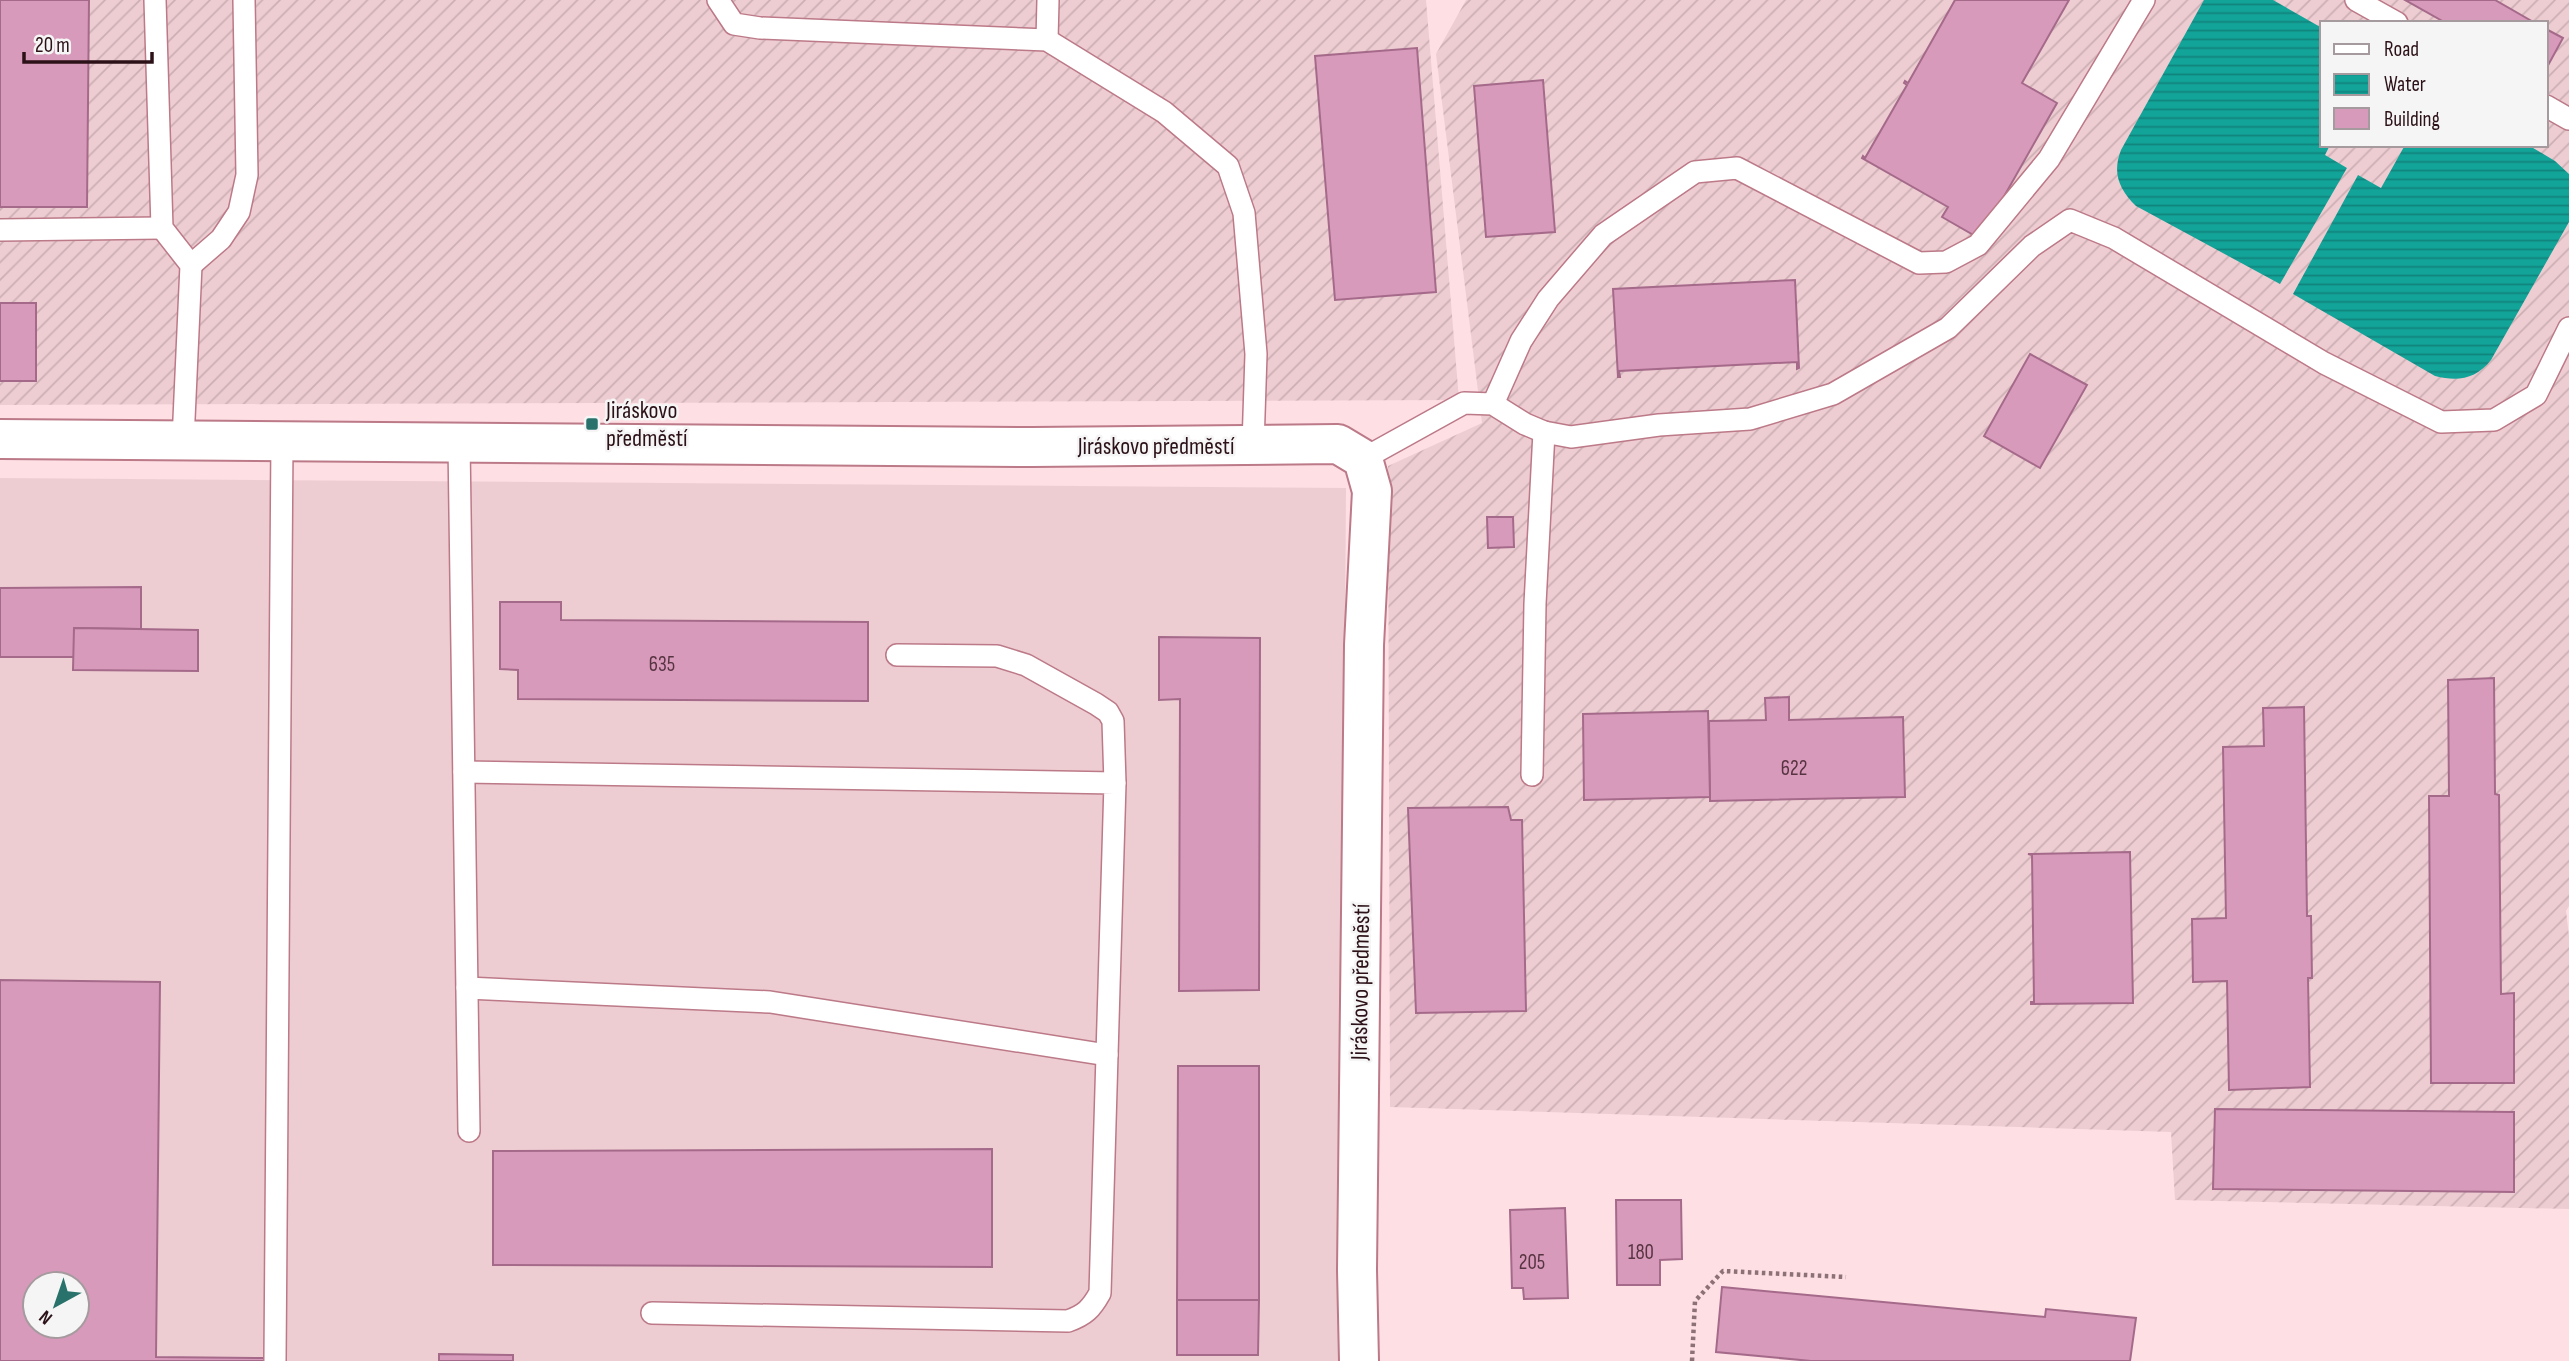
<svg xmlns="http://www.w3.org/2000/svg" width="2569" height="1361" font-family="'Sofia Sans Condensed',sans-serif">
	<defs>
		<pattern id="industrial-furrows" width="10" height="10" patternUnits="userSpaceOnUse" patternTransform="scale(1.75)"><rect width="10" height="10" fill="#eecdd2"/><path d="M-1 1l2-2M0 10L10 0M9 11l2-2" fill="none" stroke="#ccafb4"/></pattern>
		<pattern id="water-rules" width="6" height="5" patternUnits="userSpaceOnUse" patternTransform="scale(1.75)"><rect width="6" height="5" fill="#12a499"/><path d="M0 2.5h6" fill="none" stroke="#11847c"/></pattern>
	</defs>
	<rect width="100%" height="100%" fill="#fddfe4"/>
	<path fill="#eecdd2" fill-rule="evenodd" d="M0 478 1346 488 1340 1361H0ZM35 1284H77V1326H35Z"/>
	<g fill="url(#industrial-furrows)" fill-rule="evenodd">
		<path d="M0 0H1426L1459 400 0 405Z"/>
		<path d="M1466 0H2569V906L2566 911 2569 936V1209L2175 1200 2171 1132 1390 1107 1388 466 1482 423 1436 54ZM2322 23H2546V145H2322Z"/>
	</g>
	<g fill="url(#water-rules)">
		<path d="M2204 0H2273L2322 28V145H2330L2325 155 2347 168 2280 284 2136 206C2119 189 2112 173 2121 150Z"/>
		<path d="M2405 145H2528L2555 161 2569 174V222L2491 360C2476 379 2458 382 2435 376L2293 294 2358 175 2381 188Z"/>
	</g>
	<g fill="#d89abb" stroke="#a56a8a" stroke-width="2" fill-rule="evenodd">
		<path d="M0 0H89L87 207H0Z"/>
		<path d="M1955 0H2069L2022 83 2057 103 1985 230 1977 237 1942 217 1948 207 1862 158 1863 156 1865 158 1907 85 1904 83 1905 81 1908 83Z"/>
		<path d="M2405 0H2495L2535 23H2446Z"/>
		<path d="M2546 29 2563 38 2546 69Z"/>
		<path d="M1417 48 1436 292 1335 300 1315 56Z"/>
		<path d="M1543 80 1555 232 1486 237 1474 86Z"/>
		<path d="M1795 280 1799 368 1797 369V362L1619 371 1620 377H1618L1613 289Z"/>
		<rect x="0" y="303" width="36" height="78"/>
		<path d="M2030 354 2087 385 2040 468 1984 436Z"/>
		<path d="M1487 517H1513L1514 547 1488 548Z"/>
		<path d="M141 587V629L74 628V657H0V588Z"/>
		<path d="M500 602H561V620L868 622V701L518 699V670L500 669Z"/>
		<path d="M74 628 198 630V671L73 670Z"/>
		<path d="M1159 637 1260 638 1259 990 1179 991 1180 699 1159 700Z"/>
		<path d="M2494 678 2495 794 2499 795 2501 994 2514 993V1083H2431L2429 796H2449L2448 680Z"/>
		<path d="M1789 697V720L1903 717 1905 797 1710 801 1709 721 1766 720 1765 698Z"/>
		<path d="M2304 707 2307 916H2311L2312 978H2308L2310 1087 2229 1090 2227 981 2193 982 2192 919 2226 918 2223 747 2264 746 2263 708Z"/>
		<path d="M1708 711 1710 797 1584 800 1583 714Z"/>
		<path d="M1508 807 1511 820H1522L1526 1011 1416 1013 1408 808Z"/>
		<path d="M2130 852 2133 1003 2031 1004V1002H2034L2032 855 2028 854Z"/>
		<path d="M0 980 160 982 156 1357 264 1358V1361H0ZM35 1284H77V1326H35Z"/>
		<path d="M1178 1066H1259V1300H1177Z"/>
		<path d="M2215 1109 2514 1112V1192L2213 1189Z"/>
		<path d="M992 1149V1267L493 1265V1151Z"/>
		<path d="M1616 1200H1681L1682 1259 1660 1260V1285H1617Z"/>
		<path d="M1565 1208 1568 1298 1524 1299 1523 1288H1512L1510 1210Z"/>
		<path d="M1722 1287 2045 1317 2046 1309 2136 1318 2130 1361H1811L1716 1352Z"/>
		<path d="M1177 1300H1259L1258 1355H1177Z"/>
		<path d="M439 1354 513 1355V1361H439Z"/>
	</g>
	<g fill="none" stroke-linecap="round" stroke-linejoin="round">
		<g stroke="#bc7987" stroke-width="24">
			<g id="lane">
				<path d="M155 0 162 228 191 265 183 441"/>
				<path d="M718 0 734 24 760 28 1047 40 1164 112 1228 166 1244 213 1256 354 1253 445"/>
				<path d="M2356 0 2397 23"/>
				<path d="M1047 40 1048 0"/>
				<path d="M2546 106 2569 119"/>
				<path d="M0 230 162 228"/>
				<path d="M191 265 221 239 239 212 247 175 244 0"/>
				<path d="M1493 404 1521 341 1548 299 1603 235 1695 172 1737 168 1919 263 1946 262 1978 245 2049 159 2144 0"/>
				<path d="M459 443 469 1131"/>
				<path d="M1363 459 1464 403 1493 404 1525 424 1544 432 1571 437 1659 425 1750 419 1833 394 1948 328 2032 246 2070 220 2114 238 2324 363 2441 422 2494 420 2536 395 2569 328"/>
				<path d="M897 655 997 656 1026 665 1096 704 1108 712 1113 721 1115 783"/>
				<path d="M464 772 1115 783 1100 1293C1091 1309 1085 1315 1068 1321L652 1313"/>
				<path d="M1532 775 1535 604 1544 432"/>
				<path d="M467 988 770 1002 1107 1055"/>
				<path d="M275 1361 282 441"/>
			</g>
		</g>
		<g stroke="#bc7987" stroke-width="42">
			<path id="street" d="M0 439 1032 447 1338 444 1363 459 1372 491 1364 645 1357 1270 1359 1361"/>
		</g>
		<path stroke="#8c7176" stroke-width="4.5" stroke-dasharray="3.5 3.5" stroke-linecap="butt" d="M1692 1361 1695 1301 1723 1271 1846 1277"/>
		<use href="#lane" stroke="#fff" stroke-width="21"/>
		<use href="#street" stroke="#fff" stroke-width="38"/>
	</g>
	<rect fill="#29726b" stroke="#f5f5f5" stroke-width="2.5" x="585" y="417" width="14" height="14" rx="3.5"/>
	<g text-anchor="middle" stroke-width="5" stroke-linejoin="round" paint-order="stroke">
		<g font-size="21" fill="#573441">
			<text x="662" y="671">635</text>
			<text x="1794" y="775">622</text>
			<text x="1641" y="1259">180</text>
			<text x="1532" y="1269">205</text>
		</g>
		<g font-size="24" fill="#2c1218" stroke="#f5f5f5" text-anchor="start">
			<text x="606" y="418">Jiráskovo<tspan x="606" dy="28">předměstí</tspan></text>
		</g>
		<g font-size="24" fill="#2c1218" stroke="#f5f5f5">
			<text x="1156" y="454">Jiráskovo předměstí</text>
			<text transform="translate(1360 982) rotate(-89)" y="8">Jiráskovo předměstí</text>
		</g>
	</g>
	<rect x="2320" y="21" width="228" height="126" fill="#f5f5f5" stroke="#a59a9d" stroke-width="2"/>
	<rect x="2334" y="44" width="35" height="10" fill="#ffffff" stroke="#a59a9d" stroke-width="2"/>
	<text x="2384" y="56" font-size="21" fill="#2c1218">Road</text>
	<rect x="2334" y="74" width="35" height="21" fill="url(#water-rules)" stroke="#a59a9d" stroke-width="2"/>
	<text x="2384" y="91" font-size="21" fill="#2c1218">Water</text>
	<rect x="2334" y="108" width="35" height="21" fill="#d89abb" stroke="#a59a9d" stroke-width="2"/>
	<text x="2384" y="126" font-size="21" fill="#2c1218">Building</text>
	<g transform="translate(56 1305) rotate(220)"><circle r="33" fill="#f5f5f5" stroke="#a59a9d" stroke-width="2"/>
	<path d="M0-5L12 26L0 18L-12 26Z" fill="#29726b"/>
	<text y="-10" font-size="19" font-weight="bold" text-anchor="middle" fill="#2c1218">N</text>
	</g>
	<path d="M24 52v10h128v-10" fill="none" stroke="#2c1218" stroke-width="3.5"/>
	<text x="35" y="52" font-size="21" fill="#2c1218" stroke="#f5f5f5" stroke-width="5" paint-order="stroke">20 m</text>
</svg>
